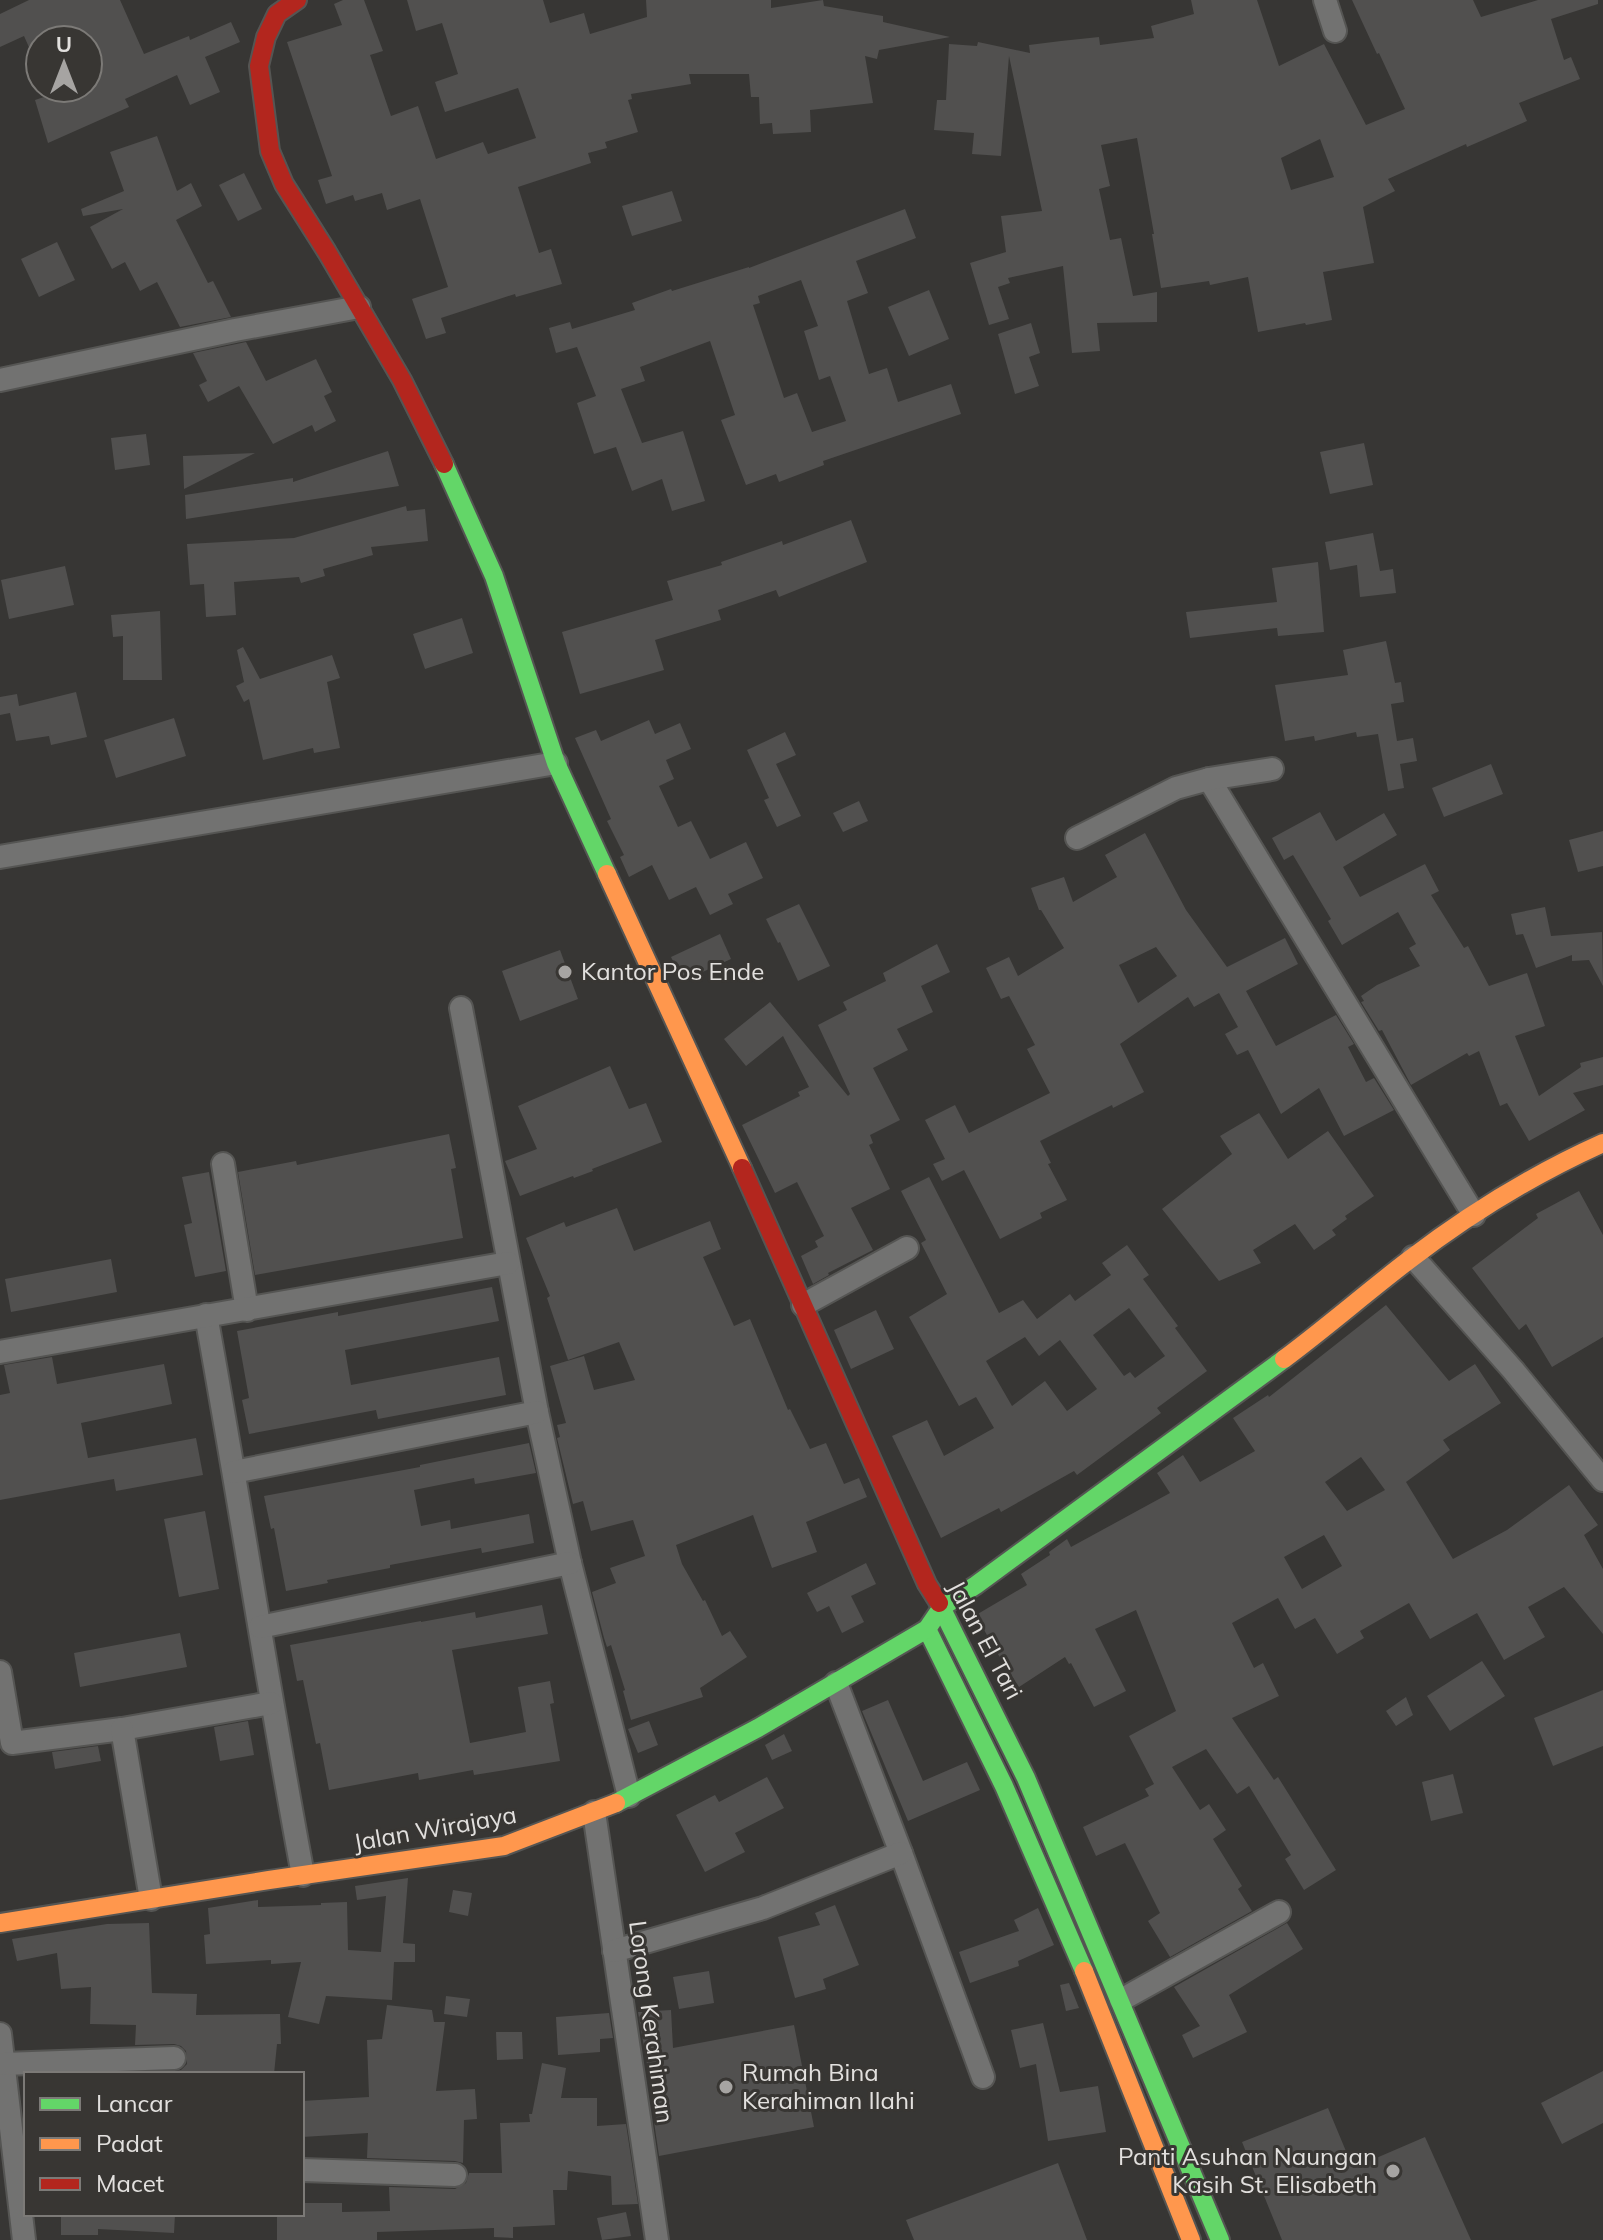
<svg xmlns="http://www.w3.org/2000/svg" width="1603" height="2240" font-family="Mulish,sans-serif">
	<rect width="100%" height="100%" fill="#373634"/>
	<g fill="#51504f" fill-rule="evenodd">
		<path d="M29 0H120L144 54 189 36 190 40 231 22 240 42 205 57 220 92 190 105 177 75 125 99 129 107 48 143 35 100 50 95 47 88H88V40H40V72L24 36 0 47V14Z"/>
		<path d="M343 0H364L383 51 370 55 391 116 418 106 436 159 483 142 488 154 536 138 518 88 445 112 435 82 458 74 442 23 416 31 407 0H543L550 23 584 13 590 34 647 17 646 0H771V8L823 0 824 6 883 16V22L950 37 879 50 877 59 865 56 873 103 810 110 811 132 773 134 772 123 760 124 759 97H751L749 74H689L691 84 631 94 632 99 628 100 638 132 605 142 607 148 588 153 591 163 518 187 539 253 551 249 562 284 516 297 515 294 441 318 446 333 426 339 412 299 448 287 420 199 387 210 382 193 355 201 353 195 326 204 318 180 332 176 287 42 342 25 334 4Z"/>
		<path d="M1191 0H1257L1279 66 1324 44 1366 125 1405 109 1379 53 1377 54 1352 0H1473L1481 17 1538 0H1598V4L1551 19 1564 60 1571 57 1580 79 1519 103 1527 121 1467 147 1466 144 1388 179 1395 191 1363 207 1374 263 1323 272 1332 320 1306 325 1305 323 1258 332 1248 277 1210 285 1209 281 1161 288 1152 234H1154L1137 138 1101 145 1110 186 1099 189 1110 240 1121 238 1133 296 1157 292V322L1097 323 1100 351 1072 353 1063 266 1008 278 1010 283 998 287 1009 319 989 325 970 263 1006 252 1001 216 1042 211 1009 56 1001 156 972 154 974 133 934 130 937 100H946L949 44 977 46 978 42 1030 53 1029 45 1061 41 1099 37 1100 45 1154 38 1151 26 1194 14ZM1320 139 1334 177 1291 190 1281 158Z"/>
		<path d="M157 136 177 191 191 183 202 206 176 220 208 283 213 281 231 317 180 327 157 282 140 291 125 262 112 269 90 227 123 209 83 216 81 209 124 191 110 152Z"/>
		<path d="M244 173 262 209 238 221 219 185Z"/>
		<path d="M672 191 682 221 632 236 622 206Z"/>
		<path d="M905 209 916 238 856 261 868 293 847 301 869 374 887 368 898 402 951 384 961 414 823 461 824 465 779 482 776 474 746 485 721 420 735 415 710 341 640 367 645 381 621 389 642 443 683 431 705 501 672 511 662 479 632 491 616 447 594 454 577 403 596 396 577 347 556 353 549 328 570 322 572 329 635 310 632 303 671 289 672 291 749 267V268ZM801 280 818 326 804 331 819 380 830 376 846 421 812 432 797 393 784 398 753 305 760 303 758 296Z"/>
		<path d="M57 242 75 280 39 297 21 259Z"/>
		<path d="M929 290 949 339 909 356 888 307Z"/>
		<path d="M1031 323 1040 353 1029 357 1039 386 1015 394 998 334Z"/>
		<path d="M246 342 266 381 316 359 332 392 324 396 336 421 315 432 312 425 273 444 239 386 208 402 199 385 207 381 193 353Z"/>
		<path d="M146 434 150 465 115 470 111 438Z"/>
		<path d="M1364 443 1373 485 1330 494 1320 452Z"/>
		<path d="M388 451 399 486 186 519 185 495 293 478V482Z"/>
		<path d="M255 453 184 489 183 456Z"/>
		<path d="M406 506 407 511 425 509 428 541 371 547 373 555 323 569 325 576 301 583 299 577 234 582 236 615 206 617 204 584 190 585 187 544 294 538Z"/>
		<path d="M851 520 867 562 779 597 776 590 718 610 721 620 655 640 664 670 580 694 562 632 673 600 667 581 722 565 721 562 782 541 783 545Z"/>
		<path d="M1373 533 1380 571 1393 569 1396 593 1360 597 1357 565 1330 570 1325 542Z"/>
		<path d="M1318 562 1324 632 1278 636 1277 628 1190 638 1186 612 1277 602 1272 568Z"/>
		<path d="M65 566 74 605 9 619 1 580Z"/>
		<path d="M160 611 162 680H123V636L113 637 111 615Z"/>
		<path d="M462 618 473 653 425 669 413 634Z"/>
		<path d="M1386 641 1395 683 1401 682 1404 702 1391 704 1397 741 1413 738 1417 761 1400 764 1404 788 1388 791 1378 734 1357 737 1356 732 1315 741 1314 736 1285 741 1275 685 1348 675 1343 650Z"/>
		<path d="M243 647 260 679 332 655 340 678 327 682 340 748 314 753 313 748 263 760 249 699 244 702 236 686 244 682 237 650Z"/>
		<path d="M76 692 87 737 51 745 49 736 16 741 10 713 0 715V697L17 694 19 706Z"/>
		<path d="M174 718 186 756 116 778 104 740Z"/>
		<path d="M649 720 655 734 680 723 691 749 666 760 674 779 659 786 678 827 691 821 710 859 746 842 763 878 728 894 733 904 710 915 696 887 669 900 652 865 629 877 620 857 624 855 607 821 611 819 575 738 596 730 601 741Z"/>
		<path d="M785 732 796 755 776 764 801 816 777 827 764 800 769 798 747 750Z"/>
		<path d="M1491 764 1503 794 1444 817 1432 788Z"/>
		<path d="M859 801 868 821 843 832 833 813Z"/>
		<path d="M1320 812 1336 841 1384 813 1397 835 1343 867 1360 897 1425 864 1439 891 1431 895 1464 948 1468 946 1489 986 1527 973 1545 1026 1515 1036 1539 1096 1581 1067 1580 1063 1603 1057V1085L1573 1093 1585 1110 1529 1141 1507 1103 1500 1106 1479 1051 1469 1056 1467 1053 1411 1085 1382 1030 1379 1031 1361 1002 1364 1001 1361 996 1377 985 1420 966 1409 948 1416 944 1398 912 1342 945 1328 921 1331 919 1293 855 1284 860 1272 838Z"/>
		<path d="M1603 831V866L1578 872 1569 840Z"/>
		<path d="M1145 833 1186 910 1227 967 1285 938 1298 964 1246 991 1276 1046 1336 1015 1354 1044 1348 1047 1366 1082 1374 1078 1394 1110 1344 1136 1319 1088 1281 1114 1248 1050 1237 1055 1225 1034 1238 1027 1219 993 1194 1007 1188 997 1120 1044 1144 1092 1113 1108 1112 1105 1040 1141 1051 1163 1048 1164 1067 1200 1040 1213 1042 1218 1000 1239 964 1170 942 1181 933 1164 945 1159 925 1120 955 1105 969 1133 1050 1093 1027 1049 1035 1045 1009 996 1001 999 986 968 1009 957 1018 976 1064 948 1041 910H1039L1031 888 1064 877 1073 902 1117 877 1105 855ZM1156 947 1177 976 1138 1003 1119 965Z"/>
		<path d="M799 904 830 966 798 981 780 942 778 943 766 919Z"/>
		<path d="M1545 907 1551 936 1602 932 1603 986 1589 960 1572 961V955L1536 968 1523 934 1516 935 1511 914Z"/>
		<path d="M720 934 731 959 683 981 671 957Z"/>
		<path d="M937 944 950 972 921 986 933 1012 897 1029 908 1050 873 1068 900 1120 870 1135 873 1143 869 1145 890 1189 851 1208 873 1250 828 1273 829 1275 813 1284 801 1256 818 1247 815 1241 824 1236 797 1182 775 1193 742 1125 800 1096 798 1092 809 1087 783 1036 746 1066 724 1039 770 1002 848 1096 850 1094 818 1025 847 1010 843 1002 886 981 883 973Z"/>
		<path d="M560 950 578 999 520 1021 502 971Z"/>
		<path d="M610 1066 629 1109 646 1103 662 1142 592 1169 593 1171 574 1178 573 1176 520 1196 505 1161 537 1149 518 1106Z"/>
		<path d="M1259 1113 1288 1159 1328 1131 1374 1196 1345 1216 1347 1219 1332 1230 1336 1235 1314 1250 1295 1224 1253 1250 1261 1263 1219 1281 1162 1209 1232 1154 1220 1136Z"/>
		<path d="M449 1134 456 1168 451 1169 463 1238 255 1275 238 1172 296 1161 297 1165Z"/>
		<path d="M209 1172 226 1271 195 1277 184 1225 192 1223 182 1177Z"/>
		<path d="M929 1177 999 1313 1023 1300 1037 1319 1070 1294 1075 1301 1111 1275 1102 1263 1127 1245 1149 1275 1143 1279 1178 1326 1175 1328 1207 1371 1157 1408 1161 1413 1077 1475 1074 1471 1001 1512 999 1508 941 1538 892 1436 927 1420 944 1456 994 1428 976 1397 959 1406 909 1317 947 1294 921 1243 926 1240 901 1191ZM1129 1308 1165 1356 1135 1378 1130 1372 1124 1376 1093 1335ZM1025 1337 1039 1356 1060 1340 1097 1389 1067 1411 1045 1381 1012 1406 986 1361Z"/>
		<path d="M1579 1191 1603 1235V1337L1552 1367 1526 1324 1519 1330 1472 1268 1538 1218 1536 1214Z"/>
		<path d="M617 1208 634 1251 710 1221 721 1249 703 1257 734 1326 750 1319 788 1410 790 1409 810 1449 826 1443 844 1484 859 1478 867 1497 806 1522 817 1552 772 1568 753 1515 676 1545 682 1564 703 1601 705 1600 722 1636 730 1631 747 1657 700 1688 703 1697 631 1720 623 1691 625 1690 611 1645 607 1647 604 1638 592 1592 616 1583 610 1568 645 1556 633 1520 591 1531 583 1501 573 1504 557 1438 560 1437 557 1425 566 1423 550 1366 584 1356 594 1390 635 1380 619 1342 568 1360 547 1298 550 1296 526 1238 564 1222 566 1227Z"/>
		<path d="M111 1259 117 1292 11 1312 5 1279Z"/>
		<path d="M492 1287 499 1321 345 1350 351 1385 499 1357 506 1395 378 1419 376 1410 249 1434 242 1400 249 1398 237 1331 338 1312V1316Z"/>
		<path d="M1386 1305 1449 1381 1475 1364 1501 1403 1443 1440 1450 1450 1406 1482 1453 1559 1507 1530 1569 1485 1598 1525 1584 1535 1603 1569V1634L1564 1587 1528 1607 1545 1637 1504 1660 1477 1613 1430 1639 1409 1603 1360 1631 1364 1638 1337 1654 1315 1618 1295 1629 1278 1598 1232 1623 1254 1668 1263 1663 1279 1696 1232 1718 1274 1780 1278 1777 1336 1870 1304 1890 1285 1859 1291 1855 1249 1786 1237 1794 1206 1749 1172 1767 1200 1810 1209 1804 1226 1830 1213 1839 1242 1886 1238 1889 1252 1911 1170 1957 1148 1921 1160 1913 1125 1843 1096 1856 1083 1827 1149 1796 1145 1789 1154 1784 1129 1736 1176 1711 1136 1610 1095 1629 1126 1691 1094 1707 1071 1663 1069 1664 1065 1657 1019 1687 994 1648 976 1615 1027 1585 1021 1574 1050 1555 1049 1552 1067 1539 1071 1547 1170 1493 1157 1473 1183 1455 1200 1482 1255 1451 1233 1418 1268 1395 1269 1397ZM1361 1457 1385 1490 1347 1511 1325 1482ZM1324 1535 1342 1566 1302 1589 1284 1557Z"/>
		<path d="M876 1310 894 1349 851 1369 834 1330Z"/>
		<path d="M52 1357 57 1384 164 1364 172 1404 81 1423 88 1458 196 1438 203 1475 116 1491 114 1479 0 1500V1395L10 1393 4 1365Z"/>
		<path d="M529 1443 536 1473 475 1484 474 1478 414 1490 421 1526 450 1520 451 1529 529 1514 534 1543 482 1553 481 1548 390 1565V1568L327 1580 328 1583 286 1591 274 1528 271 1529 264 1496 420 1467V1465Z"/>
		<path d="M205 1511 219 1589 179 1597 164 1519Z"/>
		<path d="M866 1563 876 1584 851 1596 864 1622 842 1633 829 1606 817 1612 807 1593Z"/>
		<path d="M542 1605 548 1634 452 1650 470 1743 526 1732 518 1687 550 1681 554 1703 550 1704 560 1761 474 1775 473 1770 419 1780 418 1773 329 1790 320 1743 316 1744 303 1680 297 1681 290 1645 421 1621V1622L475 1612 476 1618Z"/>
		<path d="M180 1633 187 1667 80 1687 74 1653Z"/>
		<path d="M1482 1661 1505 1696 1450 1731 1427 1696Z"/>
		<path d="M1603 1690V1746L1553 1766 1534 1718Z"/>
		<path d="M1406 1697 1413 1715 1396 1726 1386 1711Z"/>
		<path d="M888 1700 923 1781 967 1762 980 1790 908 1821 862 1711Z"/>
		<path d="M248 1721 254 1755 220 1761 214 1727Z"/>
		<path d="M649 1721 658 1745 638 1753 628 1729Z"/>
		<path d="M784 1734 792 1751 772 1760 765 1745Z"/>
		<path d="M98 1746 101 1761 55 1769 52 1752Z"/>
		<path d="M1453 1774 1463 1813 1431 1821 1422 1782Z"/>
		<path d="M767 1777 784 1808 735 1833 745 1852 705 1872 676 1815 715 1795 719 1802Z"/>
		<path d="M408 1878 403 1943 415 1944V1962H394L392 2000 326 1996 319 2024 288 2017 301 1962 271 1964V1960L206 1964 204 1935 210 1934 208 1908 258 1900V1907L321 1905V1903L347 1902 348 1950 381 1952 386 1896 357 1900 355 1886Z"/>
		<path d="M453 1890 472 1893 468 1916 449 1912Z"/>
		<path d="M835 1905 859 1965 823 1979 826 1989 795 1998 778 1937 820 1925 815 1913Z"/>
		<path d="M1038 1908 1054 1945 1018 1961 1019 1966 970 1983 959 1952 1019 1931 1014 1920Z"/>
		<path d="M149 1923 152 1993 197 1994 196 2015 280 2014 281 2044H277L274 2074H135L181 2070 187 2064 186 2051 181 2046 174 2044 135 2045 136 2025 90 2024 91 1987 61 1989 57 1953 17 1961 12 1939 107 1924Z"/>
		<path d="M1287 1923 1303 1949 1229 1995 1247 2032 1193 2058 1182 2035 1200 2026 1174 1987Z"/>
		<path d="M709 1971 714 2003 679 2009 673 1977Z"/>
		<path d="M1069 1983 1079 2008 1066 2011 1060 1985Z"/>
		<path d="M446 1996 470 1999 467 2017 444 2014Z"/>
		<path d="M387 2005 432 2010 434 2022H445L436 2091 475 2089 477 2119 464 2120 463 2163 455 2161 367 2158 368 2133 302 2137V2101L369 2097 367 2040 382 2039Z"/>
		<path d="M671 2010 673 2048 794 2025 814 2127 659 2156 654 2122H657L638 2012Z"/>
		<path d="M609 2013 613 2038 600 2039V2052L558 2055 556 2017Z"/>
		<path d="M1043 2023 1060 2092 1098 2086 1106 2132 1048 2141 1036 2064 1020 2068 1011 2030Z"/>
		<path d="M496 2032H522L523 2059 497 2060Z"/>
		<path d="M542 2063 566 2068 561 2098H597V2126L626 2124 638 2204 612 2205 611 2176 568 2171 567 2190H553L555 2225 513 2227V2238L494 2237V2228L377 2232V2240H277V2214H302V2203H342V2212L390 2211 389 2187 455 2189 466 2183 469 2173H502L500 2123 530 2122 529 2114H532Z"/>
		<path d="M1603 2071V2123L1562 2144 1541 2103Z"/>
		<path d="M1328 2108 1353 2168 1425 2137 1471 2240H1282L1242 2142Z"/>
		<path d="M1058 2163 1087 2240H914L906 2220Z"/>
		<path d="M626 2212 631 2236 602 2240 597 2218Z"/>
		<path d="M61 2214H175L174 2233 98 2229V2235H61Z"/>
	</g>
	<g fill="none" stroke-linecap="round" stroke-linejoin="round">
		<g stroke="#555553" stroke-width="26">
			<g id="street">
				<path d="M1325 0 1335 31"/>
				<path d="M0 380 235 330 359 307"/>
				<path d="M1209 779 1474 1215"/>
				<path d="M1077 838 1176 788 1209 779 1272 769"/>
				<path d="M0 857 556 763"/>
				<path d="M461 1008 537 1412 570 1563 629 1796"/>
				<path d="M223 1164 247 1310"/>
				<path d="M1413 1257 1513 1370 1603 1480"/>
				<path d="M803 1305 907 1248"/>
				<path d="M206 1315C240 1502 268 1689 303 1875"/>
				<path d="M0 1352 508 1263"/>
				<path d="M234 1472 537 1412"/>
				<path d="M260 1627 570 1563"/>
				<path d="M0 1672 12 1743 122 1729 271 1703"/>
				<path d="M836 1683 901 1853 983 2077"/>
				<path d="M122 1729 151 1899"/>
				<path d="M594 1812 657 2240"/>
				<path d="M614 1951 763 1908 901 1853"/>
				<path d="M1121 2000 1279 1912"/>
				<path d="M0 2034 24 2240"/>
				<path d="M3 2064 174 2058"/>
				<path d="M302 2170 455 2175"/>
			</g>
		</g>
		<g stroke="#555553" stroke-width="22">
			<g id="fast">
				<path d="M444 464 494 576 556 763 607 874"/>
				<path d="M939 1603 1026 1778 1220 2240"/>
				<path d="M927 1629 1004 1786 1084 1971"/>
				<path d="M616 1803 758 1728 927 1629 942 1607 976 1585 1284 1359"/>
			</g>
		</g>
		<g stroke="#555553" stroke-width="22">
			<g id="slow">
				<path d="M607 874 742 1168"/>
				<path d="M1284 1359C1327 1327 1367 1292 1409 1260 1469 1214 1534 1174 1603 1143"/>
				<path d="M0 1923 269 1880 504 1846 616 1803"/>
				<path d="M1084 1971 1191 2240"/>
			</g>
		</g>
		<g stroke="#555553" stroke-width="22">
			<g id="jam">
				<path d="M297 0 277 14 266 37 259 66 270 151 284 184 327 252 402 380 444 464"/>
				<path d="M742 1168 927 1584 939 1603"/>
			</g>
		</g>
		<use href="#street" stroke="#727271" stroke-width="22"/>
		<use href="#fast" stroke="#63d668" stroke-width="18"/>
		<use href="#slow" stroke="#ff974d" stroke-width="18"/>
		<use href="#jam" stroke="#b3261e" stroke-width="18"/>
	</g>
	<g fill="#a6a4a2" stroke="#383633" stroke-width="3">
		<circle cx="565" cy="972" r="8"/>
		<circle cx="726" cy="2087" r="8"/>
		<circle cx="1393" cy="2171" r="8"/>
	</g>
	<g text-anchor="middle" stroke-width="6" stroke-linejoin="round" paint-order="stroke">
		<g font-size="24" fill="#e2e0de" stroke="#383633" text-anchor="start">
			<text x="581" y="980">Kantor Pos Ende</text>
			<text x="742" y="2081">Rumah Bina<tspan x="742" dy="28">Kerahiman Ilahi</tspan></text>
			<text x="1377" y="2165" text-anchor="end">Panti Asuhan Naungan<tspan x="1377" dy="28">Kasih St. Elisabeth</tspan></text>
		</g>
		<g font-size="24" fill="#e2e0de" stroke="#383633">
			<text transform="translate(985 1640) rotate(62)" y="8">Jalan El Tari</text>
			<text transform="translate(435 1829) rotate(-10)" y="8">Jalan Wirajaya</text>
			<text transform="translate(651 2022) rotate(82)" y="8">Lorong Kerahiman</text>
		</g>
	</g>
	<rect x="24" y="2072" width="280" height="144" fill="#383633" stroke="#7c7a77" stroke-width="2"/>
	<rect x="40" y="2098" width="40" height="12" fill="#63d668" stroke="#7c7a77" stroke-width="2"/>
	<text x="96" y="2112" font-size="24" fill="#e2e0de">Lancar</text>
	<rect x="40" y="2138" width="40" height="12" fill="#ff974d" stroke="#7c7a77" stroke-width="2"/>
	<text x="96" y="2152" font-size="24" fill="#e2e0de">Padat</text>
	<rect x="40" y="2178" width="40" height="12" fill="#b3261e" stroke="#7c7a77" stroke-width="2"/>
	<text x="96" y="2192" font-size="24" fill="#e2e0de">Macet</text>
	<g transform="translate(64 64)"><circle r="38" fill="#383633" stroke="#7c7a77" stroke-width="2"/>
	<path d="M0-6L14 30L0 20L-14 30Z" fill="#a6a4a2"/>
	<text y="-12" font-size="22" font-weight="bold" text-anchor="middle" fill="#e2e0de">U</text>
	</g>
</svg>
